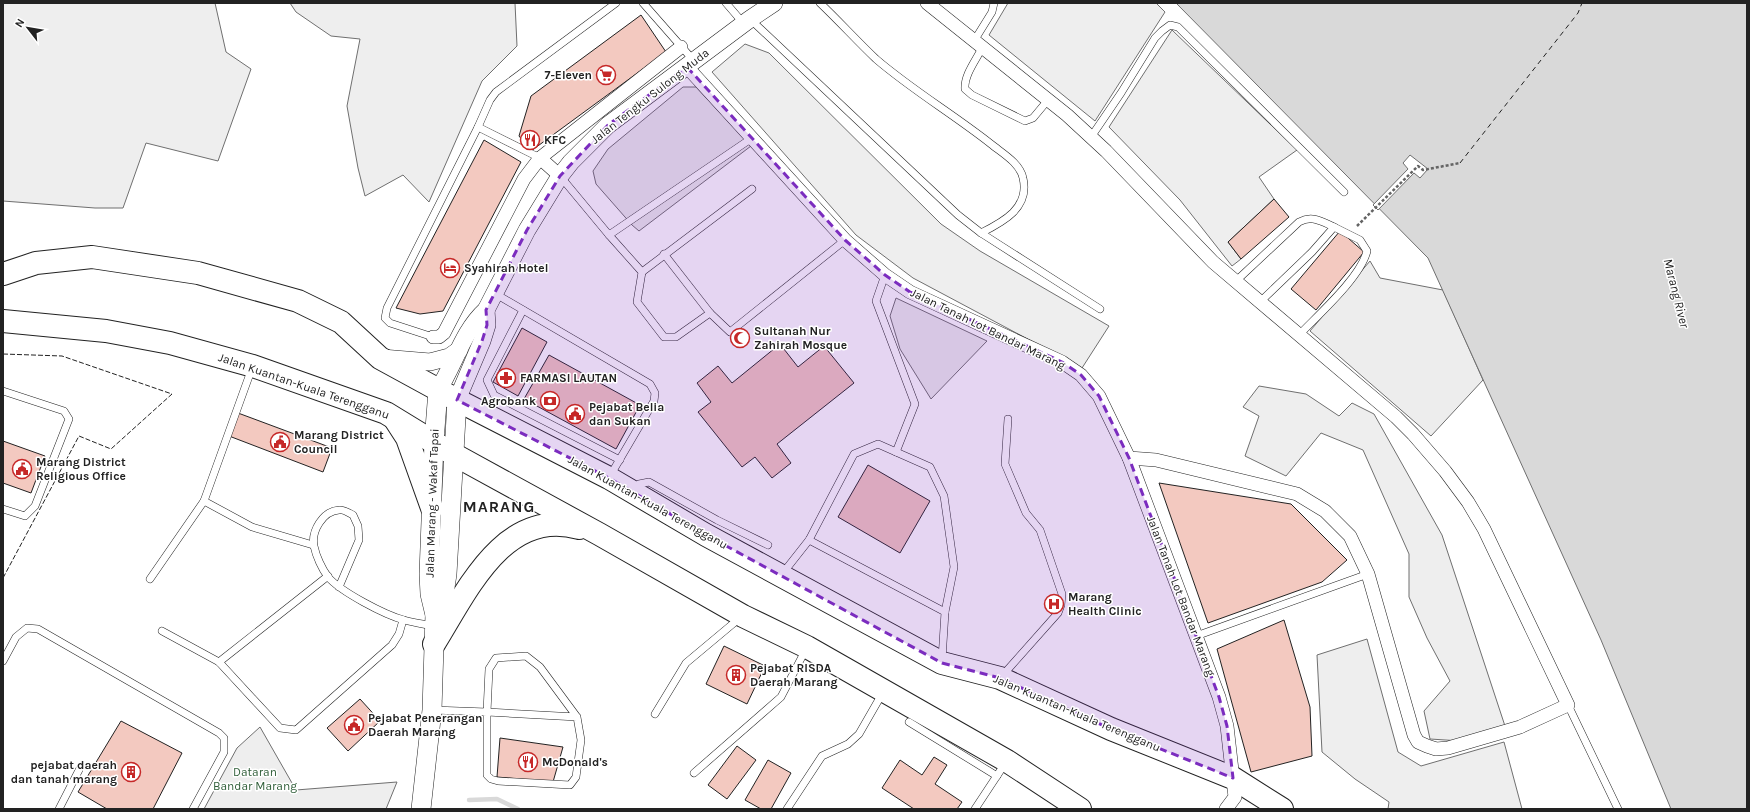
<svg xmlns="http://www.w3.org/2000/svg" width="1750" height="812" font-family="Karla,sans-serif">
	<rect width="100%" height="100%" fill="#fff"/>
	<g fill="#eee" stroke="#6f6f6f">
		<path d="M3 3H215L226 52 251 69 218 161 146 143 123 208H95L3 201Z"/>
		<path d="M290 3H515L517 46 482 81 429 202 403 175 365 196 358 168 347 106 360 39 331 36 296 12Z"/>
		<path d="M1008 3H1156L1165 12 1095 121 989 35Z"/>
		<path d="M1172 30 1297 150 1259 177 1274 199 1228 242 1241 259 1232 266 1180 200 1109 127Z"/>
		<path d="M745 44 769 53 941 224 980 251 1109 326 1082 368 913 278 856 235 712 72Z"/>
		<path d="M896 298 987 341 931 399 900 349 890 316Z"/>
		<path d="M1259 386 1306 394 1339 416 1352 403 1374 414 1442 535 1505 726 1461 741 1430 739 1424 711 1450 681 1427 638 1409 597V554L1363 450 1321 433 1286 476 1245 456 1259 416 1243 407Z"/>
		<path d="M1367 639 1398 752 1421 766 1504 742 1522 809H1388L1389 802 1355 779 1322 752 1317 655Z"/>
		<path d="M260 727 296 790 397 782 386 809H204L237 748Z"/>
	</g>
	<g fill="#ededed" stroke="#6f6f6f">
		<path d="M683 87H696L751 146 639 231 632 225 596 184 593 171 608 149Z"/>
		<path d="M1370 261 1380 278 1443 290 1483 380 1431 436 1310 331Z"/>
	</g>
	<path fill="#d9d9d9" stroke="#6f6f6f" d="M1176 3H1747V809H1671L1601 640 1428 258Z"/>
	<path fill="#fff" stroke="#6f6f6f" d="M1410 155 1428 169 1420 178 1414 173 1378 210 1373 205 1408 169 1403 163Z"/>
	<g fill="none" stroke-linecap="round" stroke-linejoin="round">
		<path stroke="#d9d9d9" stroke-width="4.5" d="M469 800 497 799 518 809"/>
		<path stroke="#222" stroke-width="1" stroke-dasharray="5 4" stroke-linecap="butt" d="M1460 163 1578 13 1582 3"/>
	</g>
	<g fill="#f3c9c0" stroke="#222">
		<path d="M641 15 666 52 531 151 519 136 531 96Z"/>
		<path d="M484 140 521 162 443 311 420 314 396 308Z"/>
		<path d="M1274 199 1289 217 1241 259 1228 242Z"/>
		<path d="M1340 231 1364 252 1316 310 1291 289Z"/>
		<path d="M522 328 547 342 518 396 493 382Z"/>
		<path d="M780 344 798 367 824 346 854 383 777 444 791 463 772 478 755 457 742 467 698 412 711 402 697 383 718 366 732 383Z"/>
		<path d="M549 355 640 405 616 449 524 399Z"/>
		<path d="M238 413 332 448 323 472 229 436Z"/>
		<path d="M3 441 45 456 31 493 3 483Z"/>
		<path d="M868 465 930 501 900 553 838 517Z"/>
		<path d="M1159 483 1291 504 1347 560 1322 582 1208 623Z"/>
		<path d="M1284 620 1310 707 1312 756 1251 772 1217 649Z"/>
		<path d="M724 646 765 666 747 704 706 684Z"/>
		<path d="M360 699 380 721 348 751 327 728Z"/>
		<path d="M121 721 182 753 153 809H107L78 792Z"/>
		<path d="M500 738 563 747 553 782 497 777Z"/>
		<path d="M737 746 756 760 727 799 708 785Z"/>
		<path d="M934 757 947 765 935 784 962 802 957 809H914L882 788 900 760 922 775Z"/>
		<path d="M768 760 791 773 771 809H761L745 800Z"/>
	</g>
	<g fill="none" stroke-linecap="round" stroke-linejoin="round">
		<g stroke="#222" stroke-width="8">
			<g id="service">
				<path d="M643 3 694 61"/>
				<path d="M726 3 744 24"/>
				<path d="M820 3C839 21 857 41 876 59 912 90 953 114 991 144 1002 153 1020 163 1023 178 1030 208 1003 222 981 233"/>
				<path d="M750 19 958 215 981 233 1100 309"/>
				<path d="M974 41 992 12 994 3"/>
				<path d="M982 48C976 60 964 75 965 89L972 95 1025 121 1033 118 1048 100"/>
				<path d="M478 127 540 158"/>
				<path d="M1091 137 1121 93 1155 38 1162 31 1170 25 1178 27 1344 192"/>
				<path d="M560 176 609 235 752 138"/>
				<path d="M609 235 642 272 637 302 664 337H676L710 313 730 332 845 240"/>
				<path d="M664 254 710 313"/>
				<path d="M642 272 752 189"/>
				<path d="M885 275 876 301 915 404 896 452"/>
				<path d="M1236 281 1299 222C1312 215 1321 221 1334 227L1312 252 1260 302"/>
				<path d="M494 293 650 384 655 393 654 401 610 476"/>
				<path d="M523 310 487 380 494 395 620 460"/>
				<path d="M1299 335C1318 315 1361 277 1367 251L1360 240 1334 227"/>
				<path d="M433 337 390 323 385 318 387 308 478 127 490 100 496 92 616 3"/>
				<path d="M3 391 64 411 69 419 35 506 25 516 3 509"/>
				<path d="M633 489 639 484 649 482 717 520 768 545"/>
				<path d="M204 501 252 527 313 545"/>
				<path d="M809 540 945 612 942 659"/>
				<path d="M783 573 809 540 854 454 878 444 930 467 944 496 954 567 945 612"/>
				<path d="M150 579 204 501 252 368"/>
				<path d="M339 587 359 540 358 526 353 515C349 513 343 509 339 510 323 511 311 531 314 546 316 556 322 569 328 577 341 592 385 615 404 620 414 623 424 624 434 626"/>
				<path d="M162 631 219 662 280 728 296 730 392 645 399 634 403 620"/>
				<path d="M1196 636 1368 574"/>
				<path d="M3 661 16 637 27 628 38 629 219 733 224 738V752L193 809"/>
				<path d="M219 662 328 576"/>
				<path d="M1002 676 1058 613 1061 605 1062 594 1040 530 1026 513 1005 464 1008 419"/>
				<path d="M1568 705 1618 809"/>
				<path d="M433 710 487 712V775L491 779 498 781 570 785 576 777 581 740 577 717 540 667 526 656 496 658 489 669 487 712 577 717"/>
				<path d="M655 714 686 663 741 617"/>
				<path d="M909 722 997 776"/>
				<path d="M694 773 781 697 806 649"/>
				<path d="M59 809 79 770"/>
				<path d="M787 809 822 756 848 744 859 734 882 694"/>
				<path d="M975 809 1006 762"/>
			</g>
		</g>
		<g stroke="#222" stroke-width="14">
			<g id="minor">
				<path d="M927 3 1067 115 1106 151 1213 262 1396 417 1413 434 1445 471 1468 502 1484 529 1568 705 1520 727 1448 748 1436 749 1427 746 1418 742 1414 735 1368 574 1350 536 1325 511 1297 494 1156 460 1129 458"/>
				<path d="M687 67 845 240 885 275 910 292 1062 362 1081 375 1099 396 1129 458 1219 697 1227 726 1235 797 1226 809"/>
				<path d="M540 158 681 47"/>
				<path d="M433 337H439L444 333 524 179 540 158 560 176"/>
			</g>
		</g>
		<g stroke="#222" stroke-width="18">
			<g id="tertiary">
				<path d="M382 358 430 362 449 357 459 350"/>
				<path d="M438 390C455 364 462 332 486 310L527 230 560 176 571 162 608 125 750 19 774 3"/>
				<path d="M457 400 482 341 487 325 486 310"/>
			</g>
		</g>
		<g stroke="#222" stroke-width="20">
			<g id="secondary">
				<path d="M435 615 444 594 447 574 457 400"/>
				<path d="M421 809 432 710 435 615 430 594 429 574 434 442 438 390"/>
			</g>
		</g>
		<g stroke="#222" stroke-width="24">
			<g id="trunk">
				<path d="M3 274 36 263 92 257 198 273 298 301 341 322 380 358 457 400 609 478 706 535 942 663 1000 678 1111 729 1233 778 1282 809"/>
				<path d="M3 321 106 331 170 343 253 366 386 413 453 454 599 534 743 616 807 647 1007 761 1080 809"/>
				<path d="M396 421 407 438 432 508"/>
				<path d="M434 644C466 593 504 506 579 528"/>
			</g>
		</g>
		<path stroke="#646464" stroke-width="2.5" stroke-dasharray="3 2" stroke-linecap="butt" d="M1357 226 1418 166 1423 170 1460 163"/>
		<use href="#service" stroke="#fff" stroke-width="7"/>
		<use href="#minor" stroke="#fff" stroke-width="13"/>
		<use href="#tertiary" stroke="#fff" stroke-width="17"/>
		<use href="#secondary" stroke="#fff" stroke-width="19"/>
		<use href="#trunk" stroke="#fff" stroke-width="22"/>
		<g stroke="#222" stroke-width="1" stroke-dasharray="5 2" stroke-linecap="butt">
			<path d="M3 354 62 356 172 394 111 449 79 436 3 578"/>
			<path d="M456 809H460"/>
		</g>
	</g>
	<path fill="#7b2cbf" fill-opacity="0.2" stroke="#7b2cbf" stroke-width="3" stroke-dasharray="8 5" stroke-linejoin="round" d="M687 67 845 240 885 275 910 292 1062 362 1081 375 1099 396 1129 458 1219 697 1227 726 1233 778 1111 729 1000 678 942 663 706 535 609 478 457 400 482 341 487 325 486 310 527 230 560 176 608 125Z"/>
	<defs>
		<g id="supermarket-ring" transform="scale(1)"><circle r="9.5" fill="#fff" stroke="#c62828" stroke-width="1.5"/><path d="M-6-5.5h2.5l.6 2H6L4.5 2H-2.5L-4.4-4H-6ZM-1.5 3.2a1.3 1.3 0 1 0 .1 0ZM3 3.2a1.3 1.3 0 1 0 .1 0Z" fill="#c62828"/></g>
		<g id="restaurant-ring" transform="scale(1)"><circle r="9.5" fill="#fff" stroke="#c62828" stroke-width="1.5"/><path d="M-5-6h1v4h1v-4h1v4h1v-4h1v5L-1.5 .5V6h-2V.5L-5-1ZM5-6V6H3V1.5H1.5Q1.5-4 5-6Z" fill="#c62828"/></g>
		<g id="hotel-ring" transform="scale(1)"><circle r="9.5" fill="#fff" stroke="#c62828" stroke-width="1.5"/><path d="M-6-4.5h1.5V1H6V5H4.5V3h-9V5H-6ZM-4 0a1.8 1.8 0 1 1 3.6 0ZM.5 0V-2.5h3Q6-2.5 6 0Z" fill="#c62828"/></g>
		<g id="mosque-ring" transform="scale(1)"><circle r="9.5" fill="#fff" stroke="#c62828" stroke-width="1.5"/><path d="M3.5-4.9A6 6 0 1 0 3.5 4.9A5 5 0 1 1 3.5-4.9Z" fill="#c62828"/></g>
		<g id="pharmacy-ring" transform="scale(1)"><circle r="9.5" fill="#fff" stroke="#c62828" stroke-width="1.5"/><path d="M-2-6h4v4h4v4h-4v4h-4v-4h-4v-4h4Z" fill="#c62828"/></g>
		<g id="bank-ring" transform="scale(1)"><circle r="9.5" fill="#fff" stroke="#c62828" stroke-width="1.5"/><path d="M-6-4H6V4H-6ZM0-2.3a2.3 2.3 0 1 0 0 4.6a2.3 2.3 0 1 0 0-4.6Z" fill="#c62828"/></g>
		<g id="civic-ring" transform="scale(1)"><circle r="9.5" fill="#fff" stroke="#c62828" stroke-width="1.5"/><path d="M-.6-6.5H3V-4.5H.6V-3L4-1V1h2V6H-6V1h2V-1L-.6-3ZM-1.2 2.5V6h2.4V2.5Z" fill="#c62828"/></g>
		<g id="hospital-ring" transform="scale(1)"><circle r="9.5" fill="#fff" stroke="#c62828" stroke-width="1.5"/><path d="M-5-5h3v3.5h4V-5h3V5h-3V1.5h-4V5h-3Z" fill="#c62828"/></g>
		<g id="building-ring" transform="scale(1)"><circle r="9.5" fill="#fff" stroke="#c62828" stroke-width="1.5"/><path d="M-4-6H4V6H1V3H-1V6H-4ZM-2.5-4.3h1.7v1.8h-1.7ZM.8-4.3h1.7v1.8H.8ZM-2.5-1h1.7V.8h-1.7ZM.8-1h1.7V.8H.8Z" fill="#c62828"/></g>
	</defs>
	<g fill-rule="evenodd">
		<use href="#supermarket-ring" x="606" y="75"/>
		<use href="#restaurant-ring" x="530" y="140"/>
		<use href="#hotel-ring" x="450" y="268"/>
		<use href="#mosque-ring" x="740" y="338"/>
		<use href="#pharmacy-ring" x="506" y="378"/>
		<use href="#bank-ring" x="550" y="401"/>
		<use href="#civic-ring" x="575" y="414"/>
		<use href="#civic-ring" x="280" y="442"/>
		<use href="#civic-ring" x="22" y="469"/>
		<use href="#hospital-ring" x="1054" y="604"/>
		<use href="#building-ring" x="736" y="675"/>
		<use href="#civic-ring" x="354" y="725"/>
		<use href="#restaurant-ring" x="528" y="762"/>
		<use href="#building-ring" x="131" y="772"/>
	</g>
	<g text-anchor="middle" stroke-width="3" stroke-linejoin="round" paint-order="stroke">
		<g font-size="12" font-weight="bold" fill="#222" stroke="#fff" text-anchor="start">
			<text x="592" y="79" text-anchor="end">7-Eleven</text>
			<text x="544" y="144">KFC</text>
			<text x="464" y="272">Syahirah Hotel</text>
			<text x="754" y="335">Sultanah Nur<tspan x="754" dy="14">Zahirah Mosque</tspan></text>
			<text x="520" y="382">FARMASI LAUTAN</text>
			<text x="536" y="405" text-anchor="end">Agrobank</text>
			<text x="589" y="411">Pejabat Belia<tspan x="589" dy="14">dan Sukan</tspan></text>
			<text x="294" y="439">Marang District<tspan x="294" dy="14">Council</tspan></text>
			<text x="36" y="466">Marang District<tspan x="36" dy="14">Religious Office</tspan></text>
			<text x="1068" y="601">Marang<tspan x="1068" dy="14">Health Clinic</tspan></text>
			<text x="750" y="672">Pejabat RISDA<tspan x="750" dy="14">Daerah Marang</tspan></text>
			<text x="368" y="722">Pejabat Penerangan<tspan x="368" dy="14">Daerah Marang</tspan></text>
			<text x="542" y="766">McDonald's</text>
			<text x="117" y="769" text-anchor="end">pejabat daerah<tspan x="117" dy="14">dan tanah marang</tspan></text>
		</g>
		<g font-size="12" fill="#222" stroke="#fff">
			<text transform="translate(650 96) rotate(-38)" y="4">Jalan Tengku Sulong Muda</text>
			<text transform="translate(988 329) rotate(26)" y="4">Jalan Tanah Lot Bandar Marang</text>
			<text transform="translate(304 386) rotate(19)" y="4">Jalan Kuantan-Kuala Terengganu</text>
			<text transform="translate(648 502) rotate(29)" y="4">Jalan Kuantan-Kuala Terengganu</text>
			<text transform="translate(432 503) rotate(-88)" y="4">Jalan Marang - Wakaf Tapai</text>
			<text transform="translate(1181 596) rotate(69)" y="4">Jalan Tanah Lot Bandar Marang</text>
			<text transform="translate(1077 713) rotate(23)" y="4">Jalan Kuantan-Kuala Terengganu</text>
		</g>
		<g font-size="12" fill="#2f5e38" stroke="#fff">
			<text x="255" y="776">Dataran<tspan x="255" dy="14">Bandar Marang</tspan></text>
		</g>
		<g font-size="13" font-style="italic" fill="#222" stroke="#fff">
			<text transform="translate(1677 293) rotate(76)" y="5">Marang River</text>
		</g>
		<g font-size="16" font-weight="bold" letter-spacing="1" fill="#222" stroke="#fff">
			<text x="499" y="512">MARANG</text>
		</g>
	</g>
	<rect width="1750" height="812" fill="none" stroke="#222222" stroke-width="8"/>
	<g transform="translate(28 28) rotate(301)" stroke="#ffffff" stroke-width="3" paint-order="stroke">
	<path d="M0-3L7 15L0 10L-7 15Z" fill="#222222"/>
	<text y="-6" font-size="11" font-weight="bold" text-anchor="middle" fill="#222222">N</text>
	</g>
</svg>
